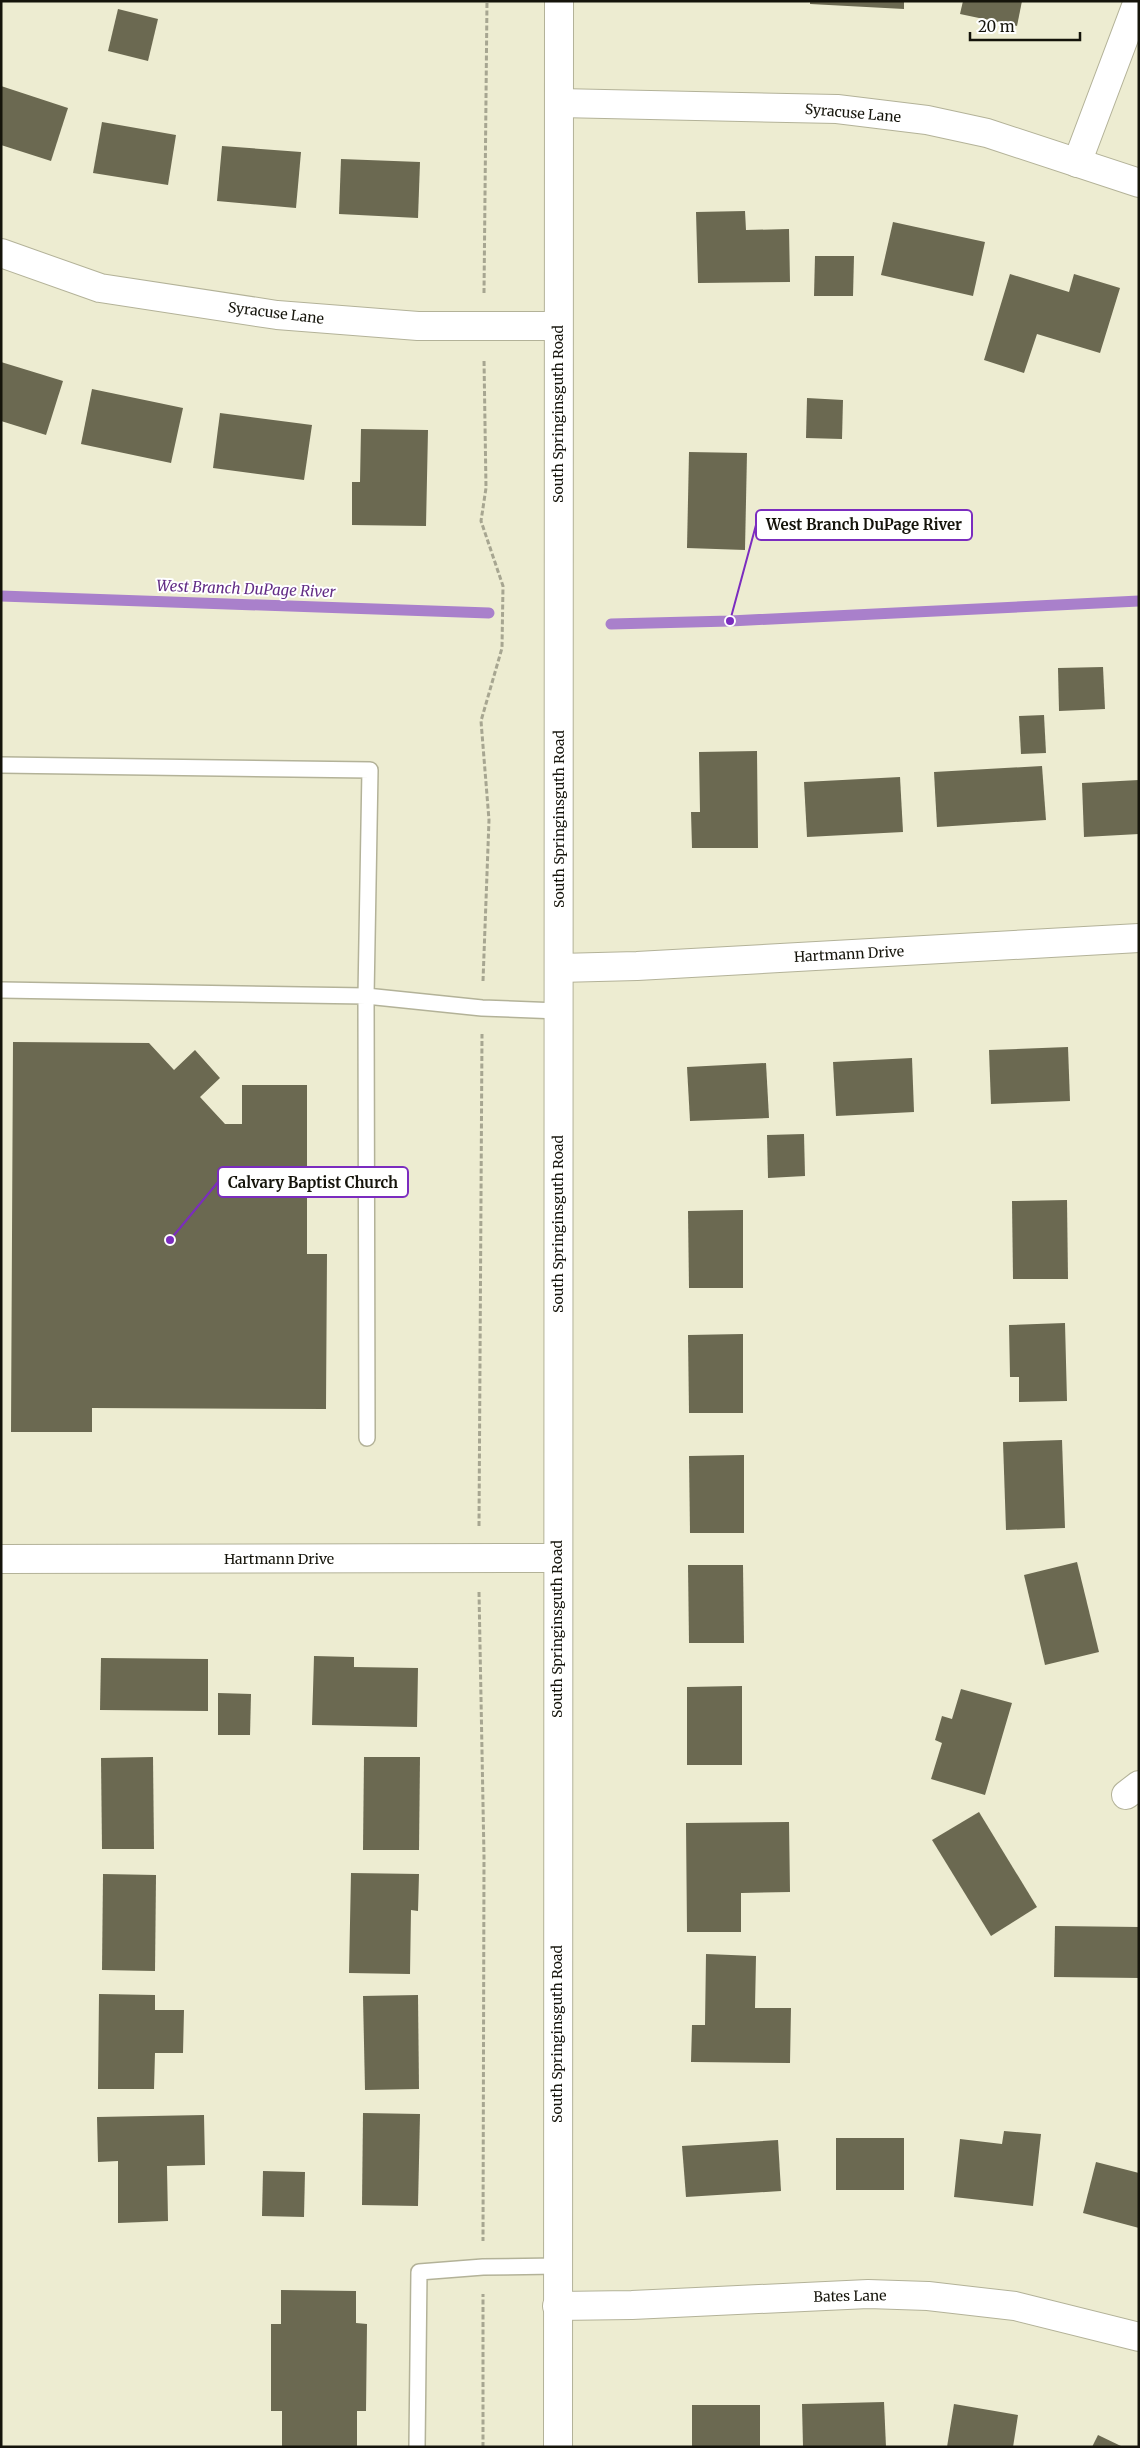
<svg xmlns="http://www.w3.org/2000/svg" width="1140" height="2448" font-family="Merriweather,serif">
	<rect width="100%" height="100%" fill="#edecd1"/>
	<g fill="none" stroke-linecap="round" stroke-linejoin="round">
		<g stroke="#a980cb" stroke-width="11">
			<path d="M1 596 489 613"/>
			<path d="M611 624 730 621 1139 601"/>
		</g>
	</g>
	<g fill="#6b6951">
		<path d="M810 1H904V9L810 4Z"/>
		<path d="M963 1H1022L1017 26 960 14Z"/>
		<path d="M118 9 158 19 148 61 108 51Z"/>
		<path d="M1 86 68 108 51 161 1 145Z"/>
		<path d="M102 122 176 135 168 185 93 173Z"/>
		<path d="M222 146 301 152 296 208 217 201Z"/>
		<path d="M341 159 420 162 418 218 339 214Z"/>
		<path d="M745 211 746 230 789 229 790 282 698 283 696 212Z"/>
		<path d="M893 222 985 242 973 296 881 275Z"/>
		<path d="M815 256H854L853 296H814Z"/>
		<path d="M1010 274 1069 292 1074 274 1120 288 1100 353 1037 334 1024 373 984 360Z"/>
		<path d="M1 362 63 381 46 435 1 421Z"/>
		<path d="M92 389 183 408 171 463 81 444Z"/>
		<path d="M807 398 843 400 842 439 806 438Z"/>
		<path d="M220 413 312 425 304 480 213 468Z"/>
		<path d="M361 429 428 430 426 526 352 525V482H360Z"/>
		<path d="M689 452 747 453 745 550 687 548Z"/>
		<path d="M1103 667 1105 709 1059 711 1058 668Z"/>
		<path d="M1044 715 1046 753 1021 754 1019 716Z"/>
		<path d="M757 751 758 848H692L691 812H700L699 752Z"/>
		<path d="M1042 766 1046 820 937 827 934 772Z"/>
		<path d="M900 777 903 832 807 837 804 782Z"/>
		<path d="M1139 780V834L1084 837 1082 783Z"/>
		<path d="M13 1042 149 1043 174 1070 195 1050 220 1078 200 1097 225 1124H242V1085H307V1254H327L326 1409 92 1408V1432H11Z"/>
		<path d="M1068 1047 1070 1101 991 1104 989 1050Z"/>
		<path d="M912 1058 914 1112 836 1116 833 1062Z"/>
		<path d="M766 1063 769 1118 690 1121 687 1067Z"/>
		<path d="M804 1134 805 1176 768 1178 767 1135Z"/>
		<path d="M1067 1200 1068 1279H1013L1012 1201Z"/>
		<path d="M743 1210V1288H689L688 1211Z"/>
		<path d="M1065 1323 1067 1401 1019 1402V1377H1010L1009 1325Z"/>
		<path d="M743 1334V1413H689L688 1335Z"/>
		<path d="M1062 1440 1065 1528 1006 1530 1003 1442Z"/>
		<path d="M744 1455V1533H690L689 1456Z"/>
		<path d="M1077 1562 1099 1652 1045 1665 1024 1575Z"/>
		<path d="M688 1565H743L744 1643H689Z"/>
		<path d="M314 1656 354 1657V1667L418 1668 417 1727 312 1725Z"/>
		<path d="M101 1658 208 1659V1711L100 1710Z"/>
		<path d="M742 1686V1765H687V1687Z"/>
		<path d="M961 1689 1012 1703 985 1795 931 1779 942 1743 935 1740 942 1716 952 1719Z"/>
		<path d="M218 1693 251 1694 250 1735H218Z"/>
		<path d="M153 1757 154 1849H102L101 1758Z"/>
		<path d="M364 1757H420L419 1850H363Z"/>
		<path d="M979 1812 1037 1907 991 1936 932 1840Z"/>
		<path d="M789 1822 790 1892 741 1893V1932H687L686 1823Z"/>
		<path d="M351 1873 419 1874 418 1911 411 1910 410 1974 349 1973Z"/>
		<path d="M103 1874 156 1875 155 1971 102 1970Z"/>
		<path d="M1055 1926 1139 1927V1978L1054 1977Z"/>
		<path d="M706 1954 756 1956 755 2008H791L790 2063 691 2062 692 2025H705Z"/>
		<path d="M99 1994 155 1995V2010H184L183 2053H155L154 2089H98Z"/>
		<path d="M418 1995 419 2089 365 2090 363 1996Z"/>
		<path d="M363 2113 420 2114 418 2206 362 2205Z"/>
		<path d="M204 2115 205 2165 167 2166 168 2221 118 2223V2161L98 2162 97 2117Z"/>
		<path d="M1004 2131 1041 2134 1033 2206 954 2197 960 2139 1002 2144Z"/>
		<rect x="836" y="2138" width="68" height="52"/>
		<path d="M778 2140 781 2191 686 2197 682 2146Z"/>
		<path d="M1096 2162 1139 2173V2228L1083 2213Z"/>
		<path d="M263 2171 305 2172 304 2217 262 2216Z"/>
		<path d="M281 2290 356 2291V2323L367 2324 366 2411H357V2447H282V2411H271V2324H281Z"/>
		<path d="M884 2402 886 2447H803L802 2404Z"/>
		<path d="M954 2404 1018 2415 1013 2447H947Z"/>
		<rect x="692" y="2405" width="68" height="42"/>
		<path d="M1098 2435 1123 2447H1092Z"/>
	</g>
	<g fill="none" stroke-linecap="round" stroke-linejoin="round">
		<g stroke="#b3b298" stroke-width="18">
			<g id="lane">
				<path d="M1 765 370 770 366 996 482 1008 559 1011"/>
				<path d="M1 990 366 996 367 1438"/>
				<path d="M417 2447 419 2272 483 2267 557 2266"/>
			</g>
		</g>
		<g stroke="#b3b298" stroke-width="30">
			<g id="street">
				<path d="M559 103 837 109 927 120 987 133 1139 183"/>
				<path d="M1077 163 1138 1"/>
				<path d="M1 253 100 288 277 315 418 326H558"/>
				<path d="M559 968 637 966 1139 938"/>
				<path d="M1 1559 557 1558"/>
				<path d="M1126 1795 1139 1785"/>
				<path d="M557 2306 632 2305 868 2294 928 2296 1015 2306 1139 2337"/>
			</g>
		</g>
		<g stroke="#b3b298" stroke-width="30">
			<path id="secondary" d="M558 2447 559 1"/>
		</g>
		<g stroke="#a7a691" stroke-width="3" stroke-dasharray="5 2.5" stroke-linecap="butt">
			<path d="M484 293 487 1"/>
			<path d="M483 981 489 820 481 721 502 648 503 586 481 521 486 488 484 359"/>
			<path d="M479 1526 482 1034"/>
			<path d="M479 1592 484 1857 483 2241"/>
			<path d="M483 2447V2294"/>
		</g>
		<use href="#lane" stroke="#fff" stroke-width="15"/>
		<use href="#street" stroke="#fff" stroke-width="28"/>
		<use href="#secondary" stroke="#fff" stroke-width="28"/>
	</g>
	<g text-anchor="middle" stroke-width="4" stroke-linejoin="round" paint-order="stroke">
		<g font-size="14" fill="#15140b" stroke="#fff">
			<text transform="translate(853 113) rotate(5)" y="5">Syracuse Lane</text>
			<text transform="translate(276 313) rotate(7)" y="5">Syracuse Lane</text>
			<text transform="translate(558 414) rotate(-90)" y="5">South Springinsguth Road</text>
			<text transform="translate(559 819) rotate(-90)" y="5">South Springinsguth Road</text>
			<text transform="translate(849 954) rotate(-3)" y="5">Hartmann Drive</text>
			<text transform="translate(558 1224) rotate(-90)" y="5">South Springinsguth Road</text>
			<text x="279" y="1564">Hartmann Drive</text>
			<text transform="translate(557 1629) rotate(-90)" y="5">South Springinsguth Road</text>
			<text transform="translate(557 2034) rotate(-90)" y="5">South Springinsguth Road</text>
			<text transform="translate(850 2296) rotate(-1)" y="5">Bates Lane</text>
		</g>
		<g font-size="15" font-style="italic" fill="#622c85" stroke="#fff">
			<text transform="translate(246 589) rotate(2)" y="5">West Branch DuPage River</text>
		</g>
	</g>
	<path fill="none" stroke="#7b2cbf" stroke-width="2" d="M730 621L756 525M170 1240L218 1182"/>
	<g fill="#7b2cbf" stroke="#fff" stroke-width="2">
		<circle cx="730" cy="621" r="5"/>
		<circle cx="170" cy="1240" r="5"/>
	</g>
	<g fill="#fff" stroke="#7b2cbf" stroke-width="2">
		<rect x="756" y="510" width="216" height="30" rx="5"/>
		<rect x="218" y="1167" width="190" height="30" rx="5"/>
	</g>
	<g font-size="15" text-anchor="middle" font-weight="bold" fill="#15140b">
		<text x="864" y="530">West Branch DuPage River</text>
		<text x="313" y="1188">Calvary Baptist Church</text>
	</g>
	<rect width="1140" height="2448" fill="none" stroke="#15140b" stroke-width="5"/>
	<path d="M970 32v8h110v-8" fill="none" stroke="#15140b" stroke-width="2.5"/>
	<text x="978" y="32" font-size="15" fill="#15140b" stroke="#ffffff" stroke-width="4" paint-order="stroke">20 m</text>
</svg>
